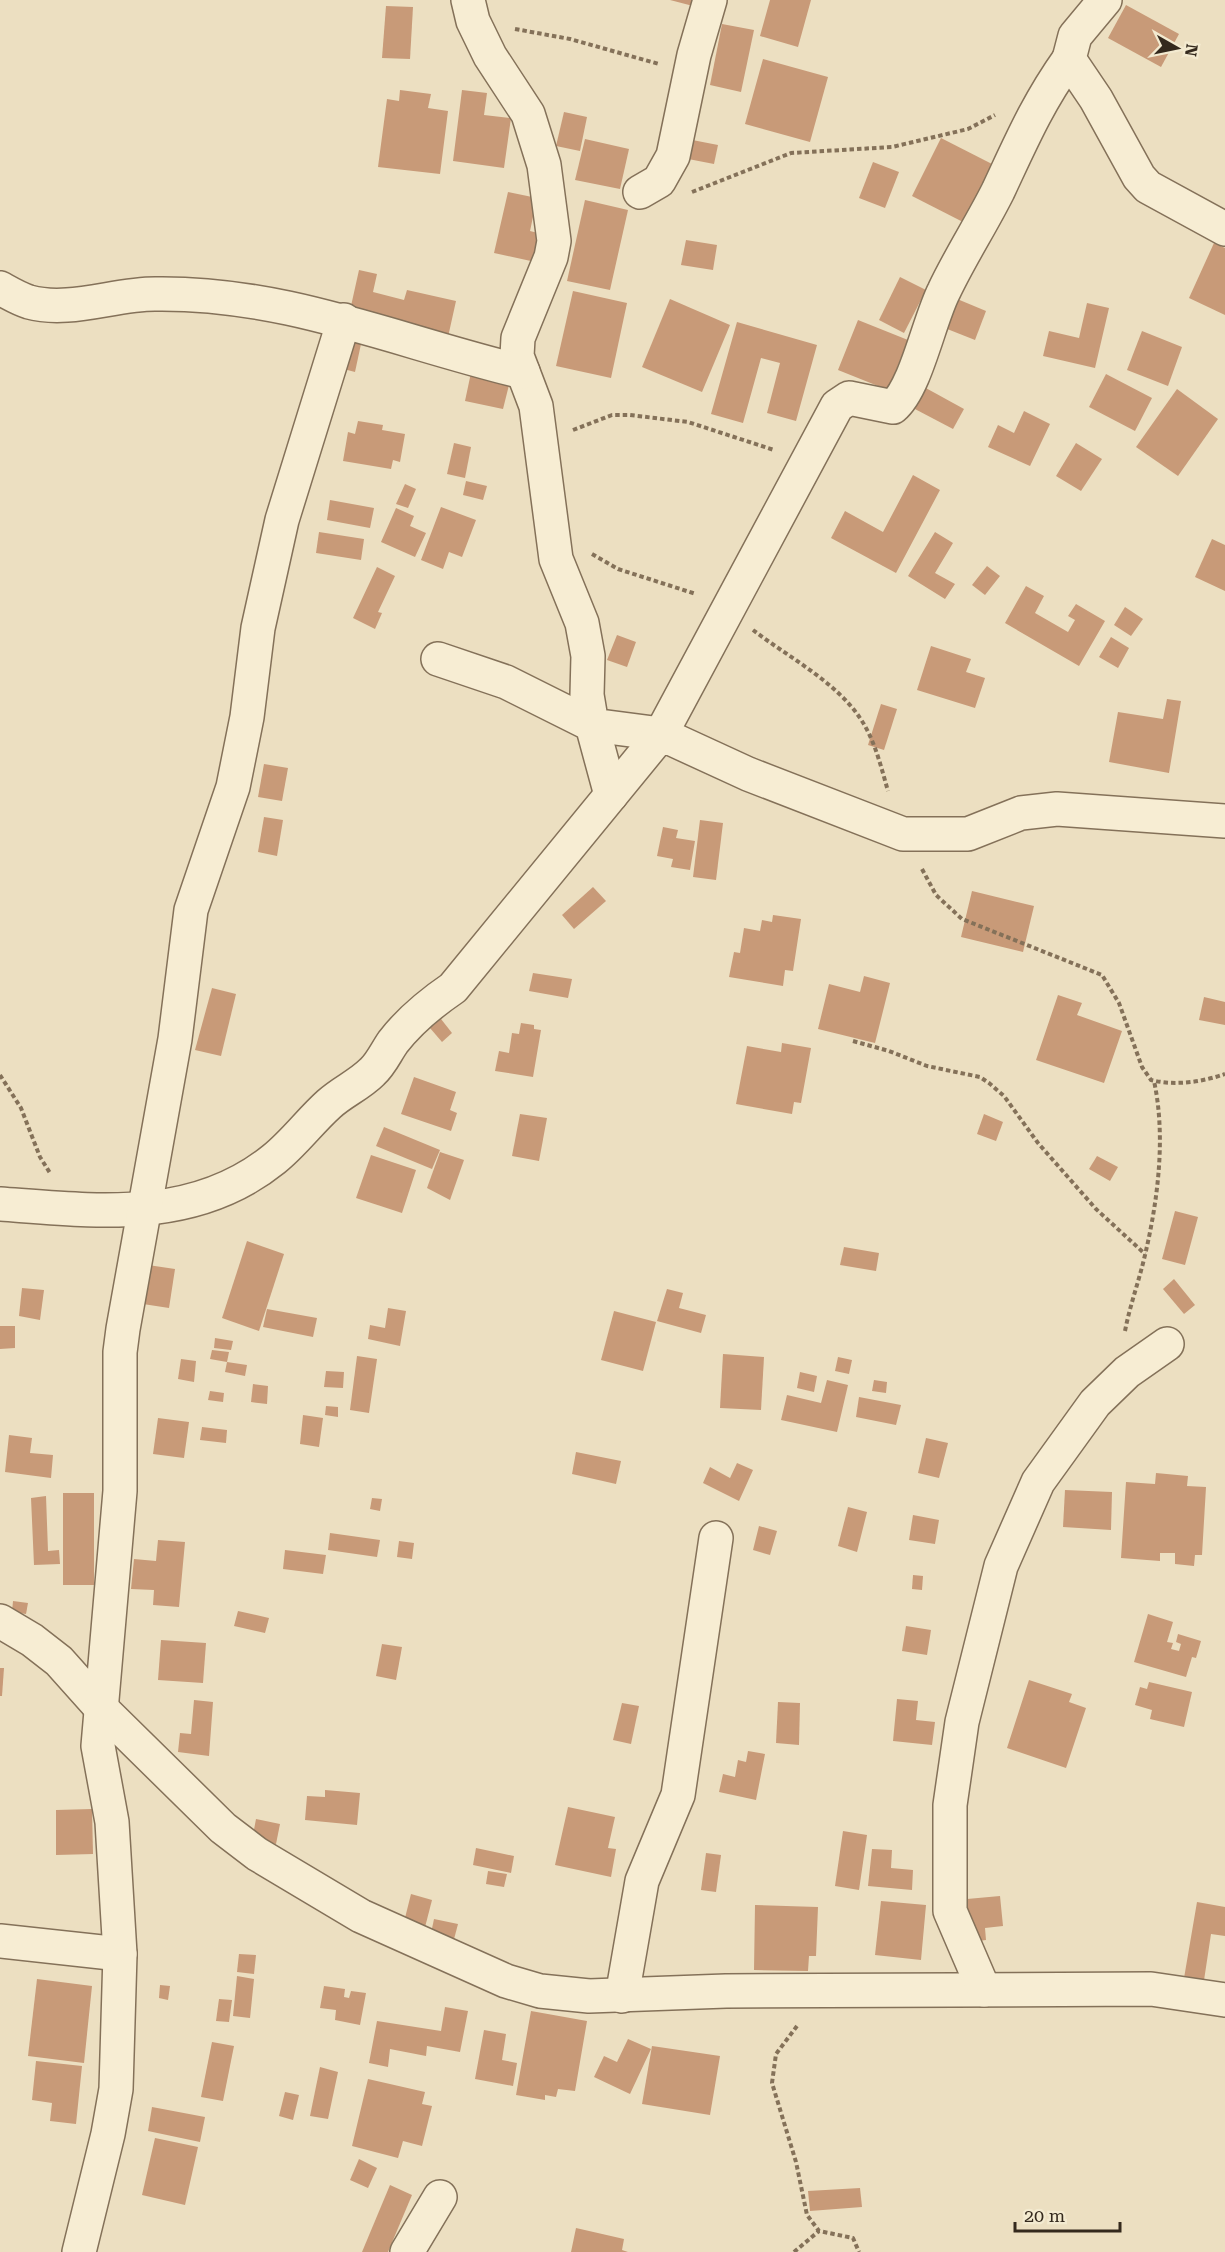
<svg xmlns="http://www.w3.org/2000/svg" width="1225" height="2252" font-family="'Roboto Serif',serif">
	<rect width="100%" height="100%" fill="#ecdfc1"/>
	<g fill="#c89a78">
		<path d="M670 0H694L693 6Z"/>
		<path d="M770 0H811L798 47 760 36Z"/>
		<path d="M1126 5 1179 34 1161 67 1108 38Z"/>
		<path d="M386 6 413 7 410 59 382 58Z"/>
		<path d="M722 24 754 30 741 92 710 85Z"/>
		<path d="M763 59 828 77 810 142 745 124Z"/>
		<path d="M400 90 431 94 428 108 448 111 440 174 378 167 387 99 399 101Z"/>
		<path d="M462 90 487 93 484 115 511 118 504 168 453 161Z"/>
		<path d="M564 112 587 117 580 151 556 146Z"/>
		<path d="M682 138 718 145 714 164 678 157Z"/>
		<path d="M941 138 992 164 963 222 912 196Z"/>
		<path d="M585 139 629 149 620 189 575 180Z"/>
		<path d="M873 162 899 172 885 208 859 198Z"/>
		<path d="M508 192 537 198 530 231 546 235 540 263 494 253Z"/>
		<path d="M585 200 628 210 610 290 567 281Z"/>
		<path d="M686 240 717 245 713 270 681 265Z"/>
		<path d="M1214 243 1225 248V315L1189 298Z"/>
		<path d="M359 270 377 274 373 292 404 300 407 290 456 301 448 337 349 315Z"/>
		<path d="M900 277 926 290 904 333 879 320Z"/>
		<path d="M573 291 627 303 611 378 556 366Z"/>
		<path d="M938 291 986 311 975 340 927 321Z"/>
		<path d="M670 299 730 325 702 392 642 367Z"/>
		<path d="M1087 303 1109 308 1095 368 1043 356 1049 331 1079 338Z"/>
		<path d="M858 320 908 340 888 390 838 370Z"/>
		<path d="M737 322 817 345 796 421 767 413 780 363 761 358 743 423 711 414Z"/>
		<path d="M345 325 364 330 355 372 336 367Z"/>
		<path d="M1142 331 1182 347 1168 386 1127 370Z"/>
		<path d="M472 368 511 377 503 409 465 401Z"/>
		<path d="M1106 374 1152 398 1135 431 1089 407Z"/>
		<path d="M924 387 964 409 953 429 913 408Z"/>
		<path d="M1177 389 1218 419 1178 476 1136 447Z"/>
		<path d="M1024 411 1050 424 1030 466 988 447 998 425 1014 433Z"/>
		<path d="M358 421 383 425 382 430 405 434 400 462 393 460 391 469 343 461 348 432 355 434Z"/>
		<path d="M454 443 471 447 465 478 447 474Z"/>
		<path d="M1076 443 1102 459 1081 491 1056 476Z"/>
		<path d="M913 475 940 490 896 573 831 538 845 511 883 532Z"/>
		<path d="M466 481 487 486 483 500 463 495Z"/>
		<path d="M405 484 416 489 408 508 396 504Z"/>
		<path d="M330 500 374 508 370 528 327 520Z"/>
		<path d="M441 507 476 520 462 557 449 552 443 569 421 560Z"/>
		<path d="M396 508 414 516 410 526 426 533 415 557 381 542Z"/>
		<path d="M319 532 364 539 361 560 316 553Z"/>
		<path d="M935 532 953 543 935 573 955 584 945 599 908 576Z"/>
		<path d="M1212 539 1225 545V591L1195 577Z"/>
		<path d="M987 566 1000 576 985 595 972 585Z"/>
		<path d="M377 567 395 576 378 612 382 613 375 629 353 618Z"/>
		<path d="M1026 586 1044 596 1035 613 1068 632 1075 620 1068 616 1076 604 1105 621 1079 666 1005 623Z"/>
		<path d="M1125 607 1143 619 1131 636 1114 625Z"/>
		<path d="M617 635 636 642 627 667 607 660Z"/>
		<path d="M1111 637 1129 648 1118 668 1099 657Z"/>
		<path d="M931 646 971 659 966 672 985 678 975 708 917 690Z"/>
		<path d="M1167 699 1181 701 1169 773 1109 762 1118 712 1163 719Z"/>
		<path d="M881 704 897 709 884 750 868 745Z"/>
		<path d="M264 764 288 768 282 801 258 797Z"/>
		<path d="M264 817 283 820 277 856 258 852Z"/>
		<path d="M700 820 723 823 716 880 693 877Z"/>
		<path d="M663 827 678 830 676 838 695 841 690 870 671 867 673 859 657 856Z"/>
		<path d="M593 887 606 901 574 929 562 915Z"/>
		<path d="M972 891 1034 906 1023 952 961 937Z"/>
		<path d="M773 915 801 919 793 971 785 970 783 986 729 977 734 952 740 953 744 928 760 931 762 920 772 922Z"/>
		<path d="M533 973 572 979 568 998 529 991Z"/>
		<path d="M864 976 890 983 875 1043 818 1029 829 984 860 992Z"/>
		<path d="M212 988 236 994 221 1056 195 1050Z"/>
		<path d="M1058 995 1082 1003 1077 1015 1122 1031 1104 1083 1036 1060Z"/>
		<path d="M1204 997 1225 1002V1025L1199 1020Z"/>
		<path d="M441 1019 452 1033 442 1042 430 1028Z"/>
		<path d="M521 1023 534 1025V1029L541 1030 533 1077 495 1071 499 1051 509 1053 512 1033 519 1034Z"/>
		<path d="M782 1043 811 1048 801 1103 794 1102 792 1114 736 1104 747 1046 781 1052Z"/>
		<path d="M414 1077 456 1092 450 1110 457 1113 451 1131 401 1114Z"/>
		<path d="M520 1114 547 1118 539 1161 512 1156Z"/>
		<path d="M984 1114 1003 1122 996 1141 977 1134Z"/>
		<path d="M384 1127 440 1150 432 1169 376 1146Z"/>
		<path d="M440 1152 464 1160 450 1200 427 1188Z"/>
		<path d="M371 1155 416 1170 402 1213 356 1198Z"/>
		<path d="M1097 1156 1118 1167 1110 1181 1089 1169Z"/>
		<path d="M1175 1211 1198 1217 1185 1265 1162 1259Z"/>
		<path d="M247 1241 284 1254 259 1331 222 1318Z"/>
		<path d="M844 1247 879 1253 876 1271 840 1265Z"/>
		<path d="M148 1265 175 1269 169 1308 143 1304Z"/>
		<path d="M1174 1279 1195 1305 1184 1314 1163 1289Z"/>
		<path d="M22 1288 44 1290 40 1320 19 1316Z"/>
		<path d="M667 1289 683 1293 679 1308 706 1315 701 1333 657 1321Z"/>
		<path d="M388 1308 406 1311 400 1346 368 1339 370 1325 385 1328Z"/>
		<path d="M267 1309 317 1318 313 1337 263 1327Z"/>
		<path d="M614 1311 656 1322 643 1371 601 1360Z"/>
		<path d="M0 1326H15V1348L0 1349Z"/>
		<path d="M215 1338 233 1341 231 1350 214 1348Z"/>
		<path d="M212 1350 229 1352 227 1362 247 1365 245 1376 225 1372 227 1362 210 1359Z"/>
		<path d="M723 1354 764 1357 761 1410 720 1408Z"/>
		<path d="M357 1356 377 1359 369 1413 350 1410Z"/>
		<path d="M838 1357 852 1360 849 1374 835 1371Z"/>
		<path d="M181 1359 196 1361 194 1382 178 1379Z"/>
		<path d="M326 1371 344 1372 343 1388 324 1387Z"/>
		<path d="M800 1372 817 1376 814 1392 797 1388Z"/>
		<path d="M827 1380 848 1385 837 1432 781 1420 787 1395 821 1403Z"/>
		<path d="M874 1380 887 1382 886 1393 872 1391Z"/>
		<path d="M253 1384 268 1386 267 1404 251 1402Z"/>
		<path d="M210 1391 224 1393 223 1402 208 1400Z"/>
		<path d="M859 1397 901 1405 896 1425 856 1417Z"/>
		<path d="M326 1406 338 1407V1417L325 1415Z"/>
		<path d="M303 1415 323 1418 319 1447 300 1444Z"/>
		<path d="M158 1418 189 1422 184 1458 153 1454Z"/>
		<path d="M202 1427 227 1430 226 1443 200 1440Z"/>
		<path d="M9 1435 32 1438 30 1453 53 1455 51 1478 5 1472Z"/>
		<path d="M926 1438 948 1443 939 1478 918 1473Z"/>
		<path d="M576 1452 621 1461 616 1484 572 1474Z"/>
		<path d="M737 1463 753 1470 739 1501 703 1483 710 1467 730 1478Z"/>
		<path d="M1156 1473 1188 1476 1187 1486 1206 1487 1202 1555H1195L1194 1566 1175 1564V1553H1160V1561L1121 1558 1126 1482 1155 1484Z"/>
		<path d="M1065 1490 1112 1492 1111 1530 1063 1527Z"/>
		<rect x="63" y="1493" width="31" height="92"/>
		<path d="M46 1496 48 1551 59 1550 60 1564 34 1565 31 1498Z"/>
		<path d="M372 1498 382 1499 380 1511 370 1509Z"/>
		<path d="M848 1507 867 1512 857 1552 838 1546Z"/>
		<path d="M913 1515 939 1520 935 1544 909 1540Z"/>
		<path d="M759 1526 777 1531 770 1555 753 1550Z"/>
		<path d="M330 1533 380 1540 377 1557 328 1550Z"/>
		<path d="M158 1540 185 1542 179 1607 153 1605 154 1590 131 1589 134 1559 156 1561Z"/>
		<path d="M399 1541 414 1543 412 1559 397 1557Z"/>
		<path d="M285 1550 326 1555 323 1574 283 1569Z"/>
		<path d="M913 1575 923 1576 922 1590 912 1589Z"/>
		<path d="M13 1601 28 1603 26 1614 12 1612Z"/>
		<path d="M238 1611 269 1618 265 1633 234 1626Z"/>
		<path d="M1148 1614 1173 1622 1167 1642 1173 1643 1171 1649 1179 1651 1181 1644 1176 1642 1178 1634 1201 1641 1196 1658 1192 1657 1186 1677 1134 1662Z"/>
		<path d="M906 1626 931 1630 927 1655 902 1651Z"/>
		<path d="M161 1640 206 1643 203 1683 158 1680Z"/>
		<path d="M382 1644 402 1647 396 1680 376 1676Z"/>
		<path d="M0 1668H4L2 1696H0Z"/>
		<path d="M1029 1680 1072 1694 1069 1702 1086 1708 1066 1768 1007 1748Z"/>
		<path d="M1149 1682 1192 1692 1184 1727 1150 1719 1152 1710 1135 1705 1140 1687 1147 1689Z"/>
		<path d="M897 1699 918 1701 916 1720 935 1722 932 1745 893 1741Z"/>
		<path d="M194 1700 213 1702 209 1756 178 1752 180 1733 191 1734Z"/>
		<path d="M778 1702 800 1703 799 1745 776 1743Z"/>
		<path d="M622 1703 639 1706 631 1744 613 1740Z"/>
		<path d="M748 1751 765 1754 756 1800 719 1792 723 1774 735 1777 738 1760 746 1762Z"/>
		<path d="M325 1790 360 1793 357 1825 305 1820 307 1796 325 1797Z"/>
		<path d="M568 1807 615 1817 608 1848 616 1849 611 1877 555 1865Z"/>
		<path d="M92 1809 93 1854 56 1855V1810Z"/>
		<path d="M256 1819 280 1824 276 1844 252 1840Z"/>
		<path d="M843 1831 867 1835 859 1890 835 1886Z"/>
		<path d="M476 1848 514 1856 511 1873 473 1865Z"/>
		<path d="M872 1849 892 1850 891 1868 913 1870 912 1890 868 1886Z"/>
		<path d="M706 1853 721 1855 716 1892 701 1890Z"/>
		<path d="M488 1871 507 1874 504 1887 486 1884Z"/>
		<path d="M411 1894 432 1900 423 1935 402 1930Z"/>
		<path d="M1000 1896 1003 1926 985 1928 986 1940 961 1943 956 1900Z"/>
		<path d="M881 1901 926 1905 921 1960 875 1955Z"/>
		<path d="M1197 1902 1225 1907V1936L1211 1934 1203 1987 1183 1984Z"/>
		<path d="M755 1905 818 1907 816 1956H809L808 1971 754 1970Z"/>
		<path d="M434 1919 458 1924 453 1943 430 1938Z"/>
		<path d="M239 1954 256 1955 254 1974 237 1972Z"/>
		<path d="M237 1976 254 1979 250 2018 233 2016Z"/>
		<path d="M37 1979 92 1986 84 2063 28 2056Z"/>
		<path d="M160 1985 170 1986 168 2000 159 1998Z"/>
		<path d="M324 1986 345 1989 344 1997 349 1998 351 1991 366 1993 360 2025 335 2020 336 2010 320 2008Z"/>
		<path d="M219 1999 232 2000 229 2022 216 2021Z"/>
		<path d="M445 2007 468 2011 460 2052 427 2046 426 2056 390 2049 388 2067 369 2063 377 2021 441 2031Z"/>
		<path d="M531 2011 587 2021 575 2091 558 2089 556 2097 545 2095V2100L516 2095Z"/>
		<path d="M484 2030 506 2034 502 2060 517 2063 513 2086 475 2079Z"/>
		<path d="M628 2039 651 2049 630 2094 594 2077 604 2056 617 2062Z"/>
		<path d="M212 2042 234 2046 223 2101 201 2097Z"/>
		<path d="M652 2046 720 2056 710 2115 642 2104Z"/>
		<path d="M36 2061 82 2066 76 2124 50 2121 52 2103 32 2100Z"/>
		<path d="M320 2067 338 2072 328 2119 310 2116Z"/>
		<path d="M368 2079 425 2092 422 2104 432 2106 422 2146 403 2141 398 2158 352 2146Z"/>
		<path d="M285 2092 299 2095 293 2120 279 2116Z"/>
		<path d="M152 2107 205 2117 200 2142 148 2131Z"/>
		<path d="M155 2138 198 2147 185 2205 142 2195Z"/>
		<path d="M359 2159 377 2168 368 2188 350 2180Z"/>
		<path d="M390 2185 412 2195 388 2252H362Z"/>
		<path d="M860 2188 862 2207 810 2211 808 2191Z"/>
		<path d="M576 2228 624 2239 622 2250 628 2252H571Z"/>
	</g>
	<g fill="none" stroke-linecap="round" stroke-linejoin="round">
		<g stroke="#847159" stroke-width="36">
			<g id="minor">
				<path d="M468 0 473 21 490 56 528 114 544 165 554 241 551 257 518 338 517 356 536 406 556 559 582 623 588 656 587 695 592 725 661 734 837 406 849 398 893 407C916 388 929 320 944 291 960 257 981 225 998 191 1021 142 1037 104 1069 59"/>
				<path d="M1105 0 1075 36 1069 59 1096 99 1139 177 1148 187 1225 229"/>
				<path d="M640 192 659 181 673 156 694 55 710 0"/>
				<path d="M0 288C9 293 19 299 29 302 69 313 114 294 155 294 286 292 398 342 523 372"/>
				<path d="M438 659 506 682 592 725 611 795"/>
				<path d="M0 1204C96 1211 194 1224 274 1159 294 1143 310 1121 329 1104 342 1092 359 1085 372 1072 381 1064 386 1052 393 1042 410 1020 431 1003 453 988L661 734 748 774 903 834H968L1021 813 1057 809 1225 821"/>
				<path d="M0 1621 32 1640 59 1661 101 1708 223 1828 257 1854 361 1916 506 1981 540 1991 589 1996 726 1991 1151 1989 1225 2000"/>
				<path d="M0 1941 120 1954"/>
				<path d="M984 1990 950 1911V1805L962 1722 1001 1566 1038 1482 1095 1403 1127 1372 1167 1344"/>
				<path d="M622 1996 642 1881 678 1795 716 1538"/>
				<path d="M79 2252 108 2134 116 2089 120 1954 112 1822 98 1746 120 1491V1352L123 1329 175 1039 191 910 233 787 247 717 258 628 282 520 344 320"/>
				<path d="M407 2252 440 2197"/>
			</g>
		</g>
		<g stroke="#847159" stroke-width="4" stroke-dasharray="4.5 3" stroke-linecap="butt">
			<path d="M515 29 570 39 659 64"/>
			<path d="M692 192 791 153 892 147 968 129 995 115"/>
			<path d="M573 430 612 415H630L688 422 774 450"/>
			<path d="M592 554 618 569 696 594"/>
			<path d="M753 630C788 657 835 681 860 718 875 740 881 767 888 791"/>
			<path d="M922 869 936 895 962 919 1102 975 1119 1003 1142 1067 1151 1080C1175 1086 1202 1082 1225 1074"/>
			<path d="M853 1041 889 1051 927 1066 980 1077 989 1083 1004 1096 1038 1143 1096 1209 1145 1254"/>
			<path d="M0 1075 21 1108 40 1157 50 1173"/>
			<path d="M1125 1331C1130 1305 1139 1281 1145 1255 1158 1200 1166 1136 1154 1081"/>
			<path d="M797 2026 776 2054 772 2083 796 2162 807 2215 819 2231 853 2238 859 2252"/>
			<path d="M794 2252 819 2231"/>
		</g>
		<use href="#minor" stroke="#f7edd3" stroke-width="33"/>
	</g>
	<g transform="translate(1177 48) rotate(99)" stroke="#f3ead0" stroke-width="4.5" paint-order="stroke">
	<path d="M0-4.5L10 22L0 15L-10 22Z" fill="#34291d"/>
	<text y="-9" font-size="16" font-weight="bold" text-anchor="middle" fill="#34291d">N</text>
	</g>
	<path d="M1015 2222v9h105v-9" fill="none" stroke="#34291d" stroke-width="3"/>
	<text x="1024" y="2222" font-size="18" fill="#34291d" stroke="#f3ead0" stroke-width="4.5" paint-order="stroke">20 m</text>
</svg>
